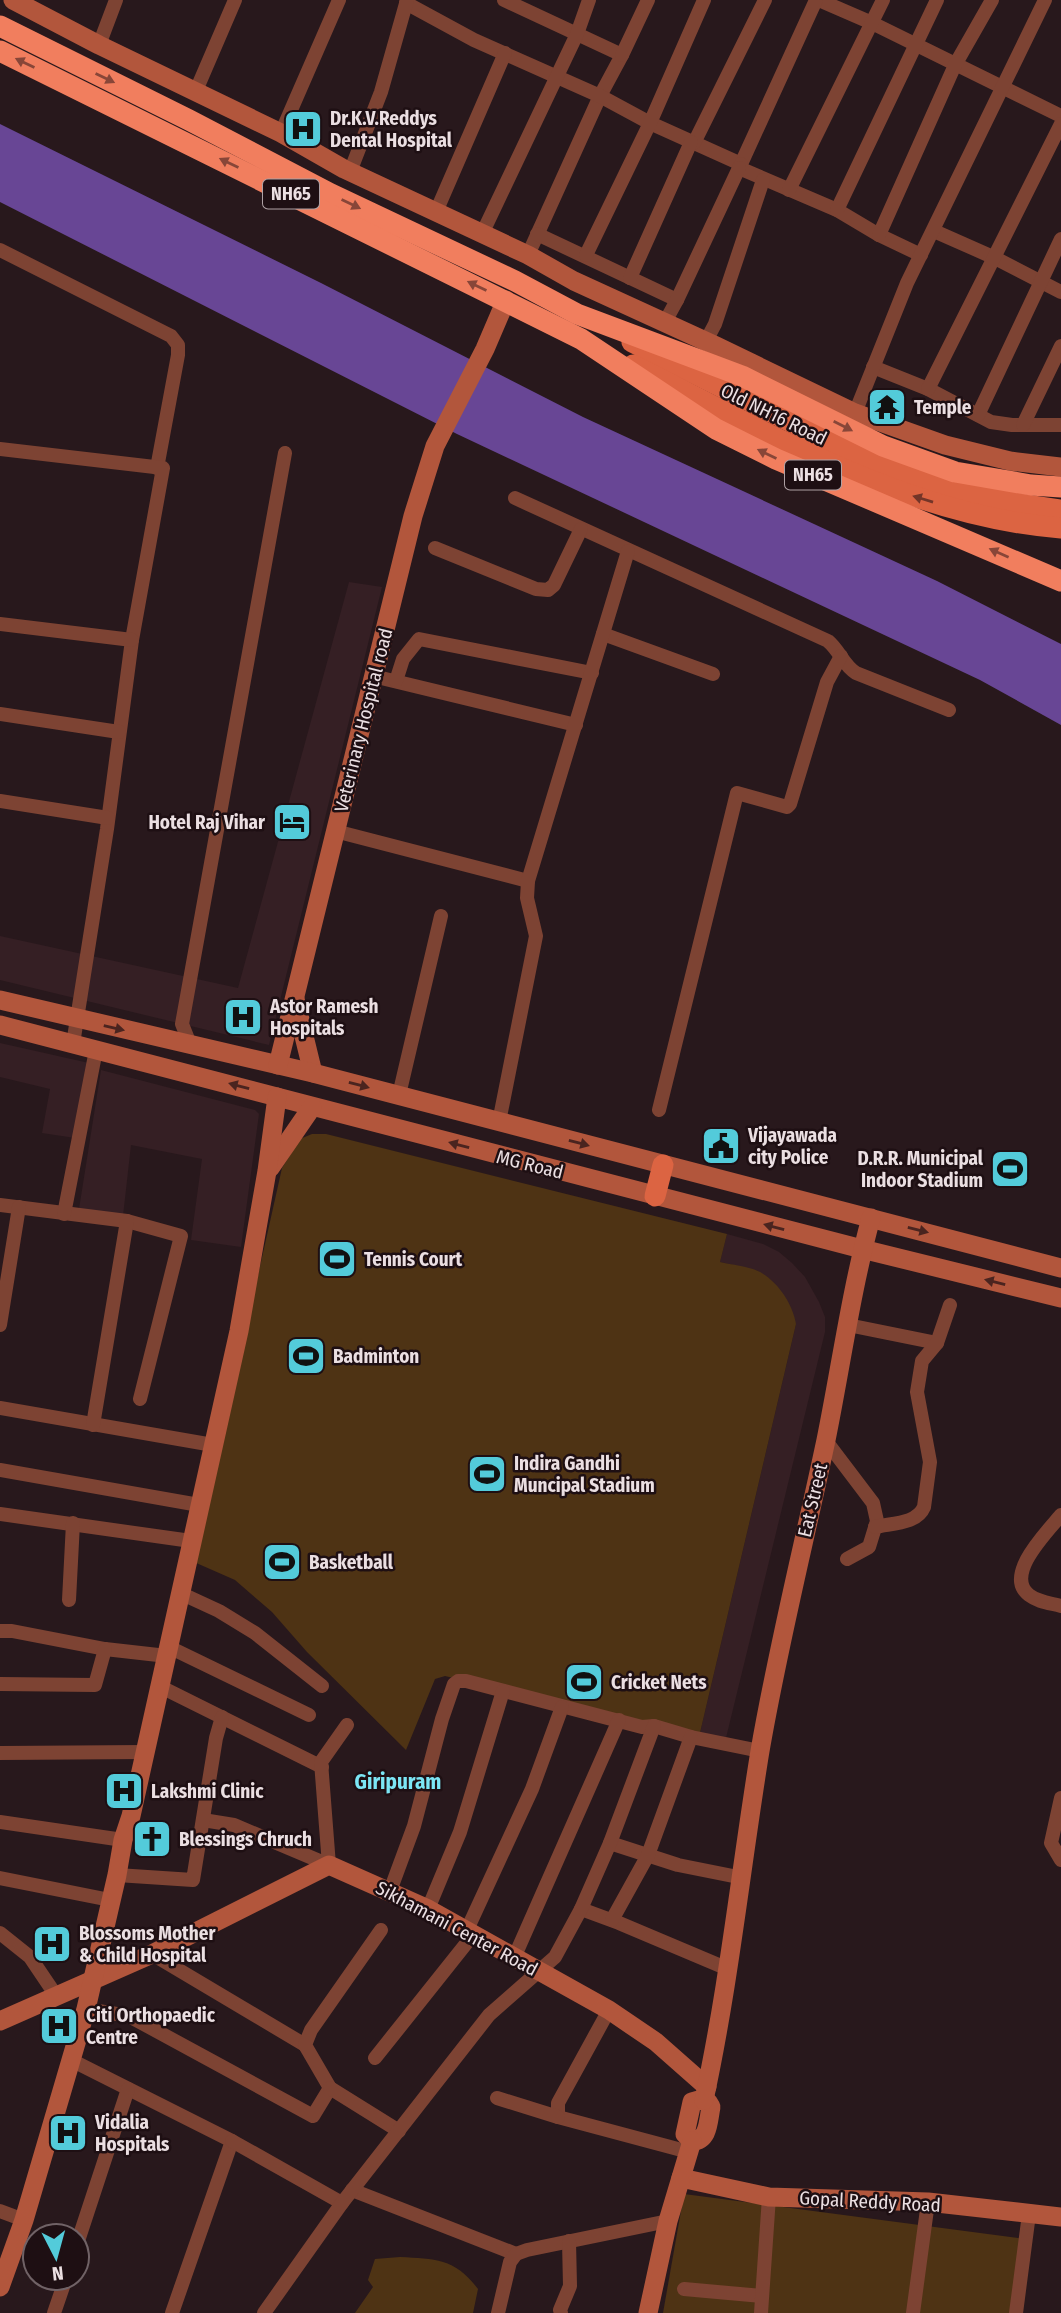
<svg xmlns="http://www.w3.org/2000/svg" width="1061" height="2313" font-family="'Fira Sans Condensed',sans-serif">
	<rect width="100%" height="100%" fill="#28181c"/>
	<g fill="#351f24">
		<path d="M349 582 382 587 269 1045 0 980V936L238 988Z"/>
		<path d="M0 1043 89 1063 75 1138 42 1133 50 1089 0 1077Z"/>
		<path d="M101 1070 255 1110 259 1114 241 1247 191 1240 202 1159 131 1145 123 1216 79 1209Z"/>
		<path d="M727 1234 763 1244 779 1252 792 1263 805 1277 819 1302 825 1317V1332L725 1742 699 1737 796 1324 758 1271 720 1262Z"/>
	</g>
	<g fill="#4e3314">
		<path d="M312 1134H326L727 1234 720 1262C732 1265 747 1266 758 1271 777 1280 793 1304 796 1324L699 1737 445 1676 435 1679 406 1750 307 1652 272 1612 235 1580 194 1562 282 1168 300 1139Z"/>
		<path d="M684 2194 1026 2239 1021 2313H663Z"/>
		<path d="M400 2257C435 2259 455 2258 478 2289L473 2313H355L373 2287 368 2280 375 2259Z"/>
	</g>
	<path fill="#684695" d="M0 124 321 283 583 417 937 581 1061 644V725L980 680 457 434 0 202Z"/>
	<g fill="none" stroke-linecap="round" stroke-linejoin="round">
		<g stroke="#7d4333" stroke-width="14">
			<path d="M504 0 622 55 600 96 528 255"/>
			<path d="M819 0 872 23 1061 116"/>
			<path d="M406 3 474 40 600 96 650 123 741 164 816 0"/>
			<path d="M99 45 116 0"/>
			<path d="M622 55 648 0"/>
			<path d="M195 93 235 0"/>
			<path d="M281 133 339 0"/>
			<path d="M694 143 765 0"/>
			<path d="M741 164 739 168 837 210 879 235 921 255"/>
			<path d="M350 172 381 92 407 0"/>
			<path d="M789 190 883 0"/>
			<path d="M837 210 937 0"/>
			<path d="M436 212 505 53"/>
			<path d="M934 231 995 258 1061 292"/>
			<path d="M482 234 577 34 589 0"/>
			<path d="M537 234 677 300"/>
			<path d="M879 235 955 65 992 0"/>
			<path d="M0 250 171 336 178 345V355L157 468"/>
			<path d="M586 255 650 123 704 0"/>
			<path d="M630 278 691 142"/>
			<path d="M665 322 677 300 739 168"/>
			<path d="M706 341 715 324 763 180"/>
			<path d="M873 367 928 389 991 422 1012 425H1061"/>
			<path d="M928 389 1061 124"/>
			<path d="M855 413 907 283 1045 0"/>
			<path d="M978 415 1061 239"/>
			<path d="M1023 425 1061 346"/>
			<path d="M0 449 163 468 132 640 107 829 73 1044"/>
			<path d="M515 498 828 641C840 651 843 665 856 673L949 710"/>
			<path d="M435 548 536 589 548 590 554 585 581 529"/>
			<path d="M0 624 132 640"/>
			<path d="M603 634 713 674"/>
			<path d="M373 676 576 725"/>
			<path d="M396 681 403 659 419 639 592 673"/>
			<path d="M0 714 119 732"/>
			<path d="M0 801 108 818"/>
			<path d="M335 831 528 881"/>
			<path d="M190 1044 182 1024 285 453"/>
			<path d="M399 1095 441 916"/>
			<path d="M659 1110 737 793 787 807 790 804 827 682 841 656"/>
			<path d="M499 1122 536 936 527 898 528 881 628 551"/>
			<path d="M0 1205 127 1221 181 1236 140 1399"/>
			<path d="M64 1214 96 1050"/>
			<path d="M0 1325 19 1207"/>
			<path d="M848 1325 937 1343"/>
			<path d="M0 1408 213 1445"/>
			<path d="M93 1425 127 1221"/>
			<path d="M826 1441 873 1503 877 1521 869 1547 847 1559"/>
			<path d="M0 1470 199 1505"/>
			<path d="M0 1514 191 1541"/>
			<path d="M1061 1515C1048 1531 1003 1575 1029 1595 1038 1602 1050 1603 1061 1606"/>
			<path d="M875 1527C892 1523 917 1524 924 1507L930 1462 917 1392 922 1361 937 1343 950 1305"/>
			<path d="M180 1593 219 1611 255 1633 322 1686"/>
			<path d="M69 1600 73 1523"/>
			<path d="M0 1631H12L105 1649 167 1656 175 1650 309 1715"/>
			<path d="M0 1684 95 1685 105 1649"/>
			<path d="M159 1686 322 1767"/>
			<path d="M0 1753 145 1752"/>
			<path d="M1061 1798 1051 1843 1061 1860"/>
			<path d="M203 1820 234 1825 329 1865 321 1762 347 1725"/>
			<path d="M0 1822 123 1840"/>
			<path d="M610 1843 678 1865 743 1878"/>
			<path d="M117 1875 193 1880 216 1738 222 1717"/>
			<path d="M0 1878 110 1900"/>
			<path d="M390 1891 414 1826 442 1719 454 1684 458 1681H466L642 1727 654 1726 691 1737 760 1751"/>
			<path d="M428 1909 460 1832 503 1691"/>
			<path d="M581 1909 619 1923 728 1969"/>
			<path d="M612 1920 648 1855 691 1737"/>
			<path d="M466 1932 532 1789 562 1707"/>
			<path d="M0 1933 30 1957 57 1997"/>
			<path d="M152 1954 305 2045"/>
			<path d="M514 1958 619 1720"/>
			<path d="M86 2009 129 2016 313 2116 330 2088 305 2045 311 2030 381 1930"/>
			<path d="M609 2010 558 2103V2117L689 2152"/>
			<path d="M375 2058 473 1935"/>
			<path d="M71 2060 232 2141 172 2313"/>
			<path d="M330 2088 399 2131"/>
			<path d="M497 2098 558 2117"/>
			<path d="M232 2141 342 2203"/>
			<path d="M352 2190 516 2254"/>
			<path d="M0 2211 24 2220"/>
			<path d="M77 2244 128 2089"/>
			<path d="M684 2289 762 2296"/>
			<path d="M54 2313 66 2278"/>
			<path d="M264 2313 342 2203 489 2015 555 1957 581 1909 610 1843 654 1726"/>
			<path d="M498 2313 510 2262 516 2254 527 2250 668 2221"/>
			<path d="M561 2313 560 2310 570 2286 569 2241"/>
			<path d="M761 2313 769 2197"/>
			<path d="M913 2313 928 2202"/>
			<path d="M1016 2313 1029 2214"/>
		</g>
		<g stroke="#b2563c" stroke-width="19">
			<path d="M13 0 99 45 281 133 344 169 528 255 574 281 716 346 855 413 945 445 1010 461 1061 467"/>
			<path d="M295 999 313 1073"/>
			<path d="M0 1000 313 1073 1061 1268"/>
			<path d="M0 1025 862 1249 1061 1298"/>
			<path d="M278 1065 413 516 435 446 485 349 506 300"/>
			<path d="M270 1168 312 1107"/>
			<path d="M0 2021 152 1954 329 1865 428 1909 609 2010 656 2042 707 2087"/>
			<path d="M699 2100 708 2102 711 2107C708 2121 709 2141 692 2141L685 2134 692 2102Z"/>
			<path d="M704 2100C729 1985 741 1867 760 1751 778 1646 804 1544 826 1440 841 1366 851 1291 871 1218"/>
			<path d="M681 2178 769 2197 928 2202 1061 2217"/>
			<path d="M0 2287 24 2220 86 2009 117 1875 123 1840 131 1816 239 1331 267 1171 277 1097"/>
			<path d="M648 2313 668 2221 692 2141"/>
		</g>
		<g stroke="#dc6442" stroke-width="21">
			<path d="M632 342 850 452C918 480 987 501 1061 510"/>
			<path d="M633 365C768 433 907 516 1061 528"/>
			<path d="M655 1196 663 1165"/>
		</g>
		<g stroke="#f17e5e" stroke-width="21">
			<path d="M0 26 189 120 331 194 515 281 577 314 742 376 883 446 955 472 1031 485 1061 487"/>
			<path d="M0 51 581 339 716 429 776 459 1061 581"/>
		</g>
	</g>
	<defs><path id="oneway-solid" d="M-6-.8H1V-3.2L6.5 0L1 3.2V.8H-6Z" transform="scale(1.75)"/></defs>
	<g fill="#884638">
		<use href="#oneway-solid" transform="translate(25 63) rotate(-154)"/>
		<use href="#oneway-solid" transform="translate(105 78) rotate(26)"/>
		<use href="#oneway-solid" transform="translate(229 163) rotate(-154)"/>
		<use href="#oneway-solid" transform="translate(351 204) rotate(26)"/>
		<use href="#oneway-solid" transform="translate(477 286) rotate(-154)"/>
		<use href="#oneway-solid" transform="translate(843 426) rotate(27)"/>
		<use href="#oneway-solid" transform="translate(767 454) rotate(-154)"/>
		<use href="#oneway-solid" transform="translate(999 553) rotate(-156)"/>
	</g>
	<use fill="#733528" href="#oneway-solid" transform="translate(923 499) rotate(-163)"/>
	<g fill="#4a241f">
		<use href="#oneway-solid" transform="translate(114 1028) rotate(13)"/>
		<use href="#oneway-solid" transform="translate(359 1085) rotate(15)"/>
		<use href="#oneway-solid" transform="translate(239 1086) rotate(-165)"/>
		<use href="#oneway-solid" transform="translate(579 1143) rotate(15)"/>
		<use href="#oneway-solid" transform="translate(459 1145) rotate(-165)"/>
		<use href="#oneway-solid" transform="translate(774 1227) rotate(-165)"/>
		<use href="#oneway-solid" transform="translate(918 1230) rotate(14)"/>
		<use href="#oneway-solid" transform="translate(995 1282) rotate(-166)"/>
	</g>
	<defs>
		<g id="hospital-square" transform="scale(2.0125)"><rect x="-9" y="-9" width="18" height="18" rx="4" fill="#53cbda" stroke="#1e0f13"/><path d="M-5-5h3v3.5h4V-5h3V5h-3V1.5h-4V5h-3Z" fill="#111"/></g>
		<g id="temple-square" transform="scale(2.0125)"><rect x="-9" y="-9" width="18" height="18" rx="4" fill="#53cbda" stroke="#1e0f13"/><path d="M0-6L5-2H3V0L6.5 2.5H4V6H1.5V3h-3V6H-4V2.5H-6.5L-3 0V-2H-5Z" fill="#111"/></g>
		<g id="hotel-square" transform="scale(2.0125)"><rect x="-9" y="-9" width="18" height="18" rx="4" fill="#53cbda" stroke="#1e0f13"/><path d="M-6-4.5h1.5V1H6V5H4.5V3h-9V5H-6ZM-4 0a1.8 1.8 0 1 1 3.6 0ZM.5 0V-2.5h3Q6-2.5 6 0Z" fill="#111"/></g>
		<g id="civic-square" transform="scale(2.0125)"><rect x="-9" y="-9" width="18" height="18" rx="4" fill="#53cbda" stroke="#1e0f13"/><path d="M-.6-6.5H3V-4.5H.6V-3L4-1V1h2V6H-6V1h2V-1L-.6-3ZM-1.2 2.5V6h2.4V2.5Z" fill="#111"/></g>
		<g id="stadium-square" transform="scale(2.0125)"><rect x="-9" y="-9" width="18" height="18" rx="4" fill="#53cbda" stroke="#1e0f13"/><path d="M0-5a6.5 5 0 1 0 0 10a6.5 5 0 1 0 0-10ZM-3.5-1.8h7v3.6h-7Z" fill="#111"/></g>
		<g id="church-square" transform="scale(2.0125)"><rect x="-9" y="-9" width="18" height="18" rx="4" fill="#53cbda" stroke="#1e0f13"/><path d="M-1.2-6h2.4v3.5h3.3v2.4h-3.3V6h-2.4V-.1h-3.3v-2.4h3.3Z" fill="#111"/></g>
	</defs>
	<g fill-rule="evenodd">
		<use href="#hospital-square" x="303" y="129"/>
		<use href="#temple-square" x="887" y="407"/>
		<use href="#hotel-square" x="292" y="822"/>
		<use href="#hospital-square" x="243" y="1017"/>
		<use href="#civic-square" x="721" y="1146"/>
		<use href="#stadium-square" x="1010" y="1169"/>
		<use href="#stadium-square" x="337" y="1259"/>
		<use href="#stadium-square" x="306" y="1356"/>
		<use href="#stadium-square" x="487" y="1474"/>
		<use href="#stadium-square" x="282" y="1562"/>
		<use href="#stadium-square" x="584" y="1682"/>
		<use href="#hospital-square" x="124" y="1791"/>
		<use href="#church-square" x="152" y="1839"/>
		<use href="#hospital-square" x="52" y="1944"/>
		<use href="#hospital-square" x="59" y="2026"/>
		<use href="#hospital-square" x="68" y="2133"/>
	</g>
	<g text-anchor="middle" stroke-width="5" stroke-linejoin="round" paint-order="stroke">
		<g fill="#1e0f13" stroke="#aea1a4" stroke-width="2">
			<rect x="263" y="179.5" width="56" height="29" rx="5"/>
			<rect x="785" y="460.5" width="56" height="29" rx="5"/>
		</g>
		<g font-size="18" font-weight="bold" fill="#ebdfe2">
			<text x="291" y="200">NH65</text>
			<text x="813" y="481">NH65</text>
		</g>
		<g font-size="19" font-weight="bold" fill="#ebdfe2" stroke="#1e0f13" text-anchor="start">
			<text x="330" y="125">Dr.K.V.Reddys<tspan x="330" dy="22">Dental Hospital</tspan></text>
			<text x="914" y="414">Temple</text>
			<text x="265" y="829" text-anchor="end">Hotel Raj Vihar</text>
			<text x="270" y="1013">Astor Ramesh<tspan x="270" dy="22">Hospitals</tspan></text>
			<text x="748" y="1142">Vijayawada<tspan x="748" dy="22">city Police</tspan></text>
			<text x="983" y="1165" text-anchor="end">D.R.R. Municipal<tspan x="983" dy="22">Indoor Stadium</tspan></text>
			<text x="364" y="1266">Tennis Court</text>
			<text x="333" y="1363">Badminton</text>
			<text x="514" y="1470">Indira Gandhi<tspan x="514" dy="22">Muncipal Stadium</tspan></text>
			<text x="309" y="1569">Basketball</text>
			<text x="611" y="1689">Cricket Nets</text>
			<text x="151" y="1798">Lakshmi Clinic</text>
			<text x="179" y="1846">Blessings Chruch</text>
			<text x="79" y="1940">Blossoms Mother<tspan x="79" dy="22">&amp; Child Hospital</tspan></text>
			<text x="86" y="2022">Citi Orthopaedic<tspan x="86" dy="22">Centre</tspan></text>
			<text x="95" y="2129">Vidalia<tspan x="95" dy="22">Hospitals</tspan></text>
		</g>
		<g font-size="19" fill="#ebdfe2" stroke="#1e0f13">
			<text transform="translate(774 414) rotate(26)" y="7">Old NH16 Road</text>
			<text transform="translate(363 720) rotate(-76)" y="7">Veterinary Hospital road</text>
			<text transform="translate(530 1164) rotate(14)" y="7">MG Road</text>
			<text transform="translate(812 1500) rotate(-77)" y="7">Eat Street</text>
			<text transform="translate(457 1928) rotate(28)" y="7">Sikhamani Center Road</text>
			<text transform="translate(870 2201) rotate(3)" y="7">Gopal Reddy Road</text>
		</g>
		<g font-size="21" font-weight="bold" fill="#7ce6f5" stroke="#1e0f13">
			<text x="398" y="1789">Giripuram</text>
		</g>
	</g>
	<g transform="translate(56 2257) rotate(174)"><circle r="33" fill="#1e0f13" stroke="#706266" stroke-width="2"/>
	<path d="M0-5L12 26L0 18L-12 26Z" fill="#53cbda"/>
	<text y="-10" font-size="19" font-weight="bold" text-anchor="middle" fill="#ebdfe2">N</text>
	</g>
</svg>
